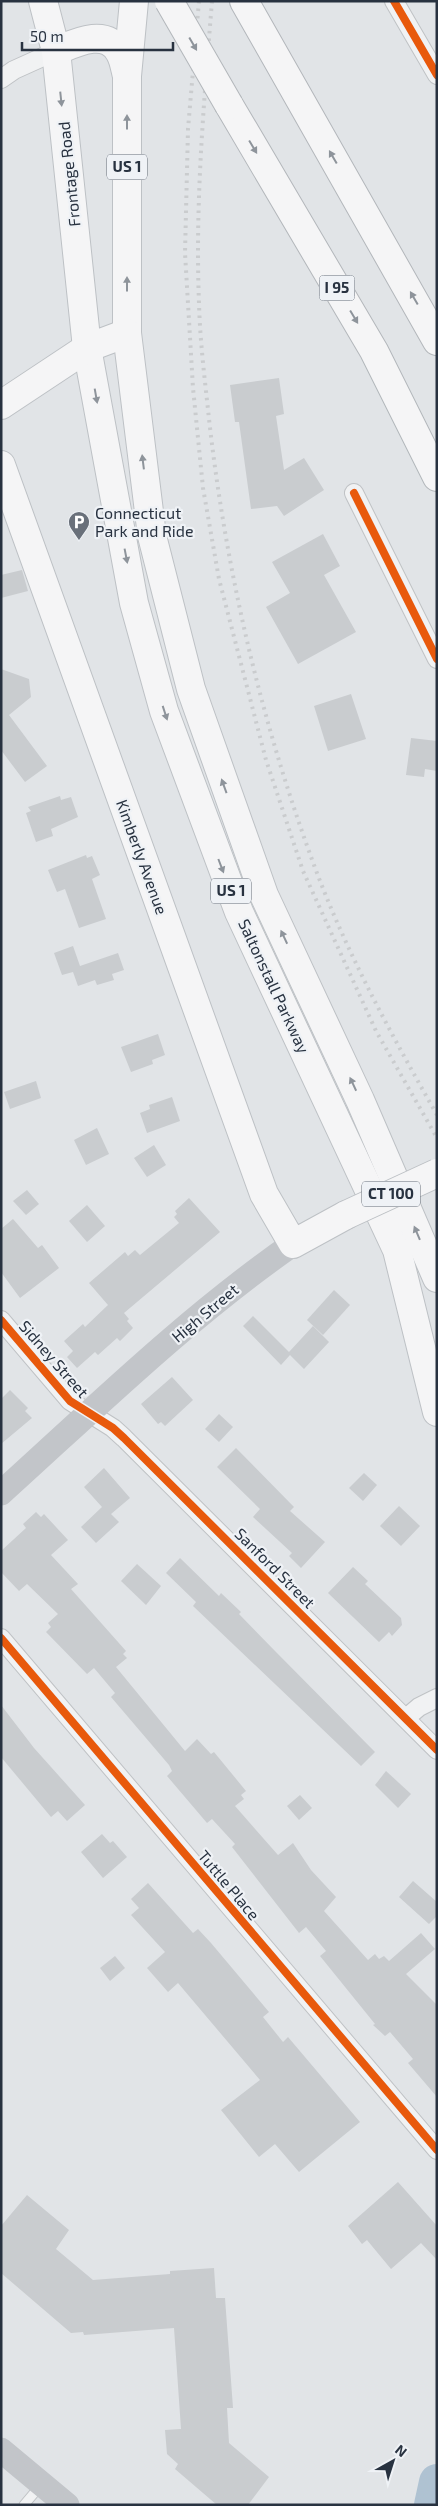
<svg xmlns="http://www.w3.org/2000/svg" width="438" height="2506" font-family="'Exo 2',sans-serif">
	<rect width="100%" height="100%" fill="#e1e4e7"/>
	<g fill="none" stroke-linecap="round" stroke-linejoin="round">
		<path stroke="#afc2d2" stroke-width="36" d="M432 2505 437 2482"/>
	</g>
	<g fill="#c9cccf">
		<path d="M279 378 284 414 276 416 284 470 304 458 324 490 284 516 277 506 251 509 239 422H235L230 385Z"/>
		<path d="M323 534 340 566 324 575 356 632 298 664 266 607 290 593 272 562Z"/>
		<path d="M22 570 28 591 1 598V575Z"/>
		<path d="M1 669 29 679 31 697 9 715 47 766 25 782 1 750Z"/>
		<path d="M351 694 366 739 328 751 314 706Z"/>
		<path d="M411 738 437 741V771L425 769 424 777 406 775Z"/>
		<path d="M60 796 61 800 71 797 78 817 51 829 53 836 36 842 26 813 31 811 28 807Z"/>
		<path d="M86 855 87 858 92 856 100 875 92 879 106 919 79 928 65 889 57 892 48 870Z"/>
		<path d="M73 946 80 966 118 953 124 970 112 974 114 980 97 985 95 980 78 986 73 972 62 975 54 953Z"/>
		<path d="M158 1034 165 1055 152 1060 153 1064 131 1072 121 1047Z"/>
		<path d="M36 1081 41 1098 10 1109 4 1092Z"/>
		<path d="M172 1097 180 1121 147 1133 140 1113 150 1109 149 1105Z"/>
		<path d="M97 1128 109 1154 86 1165 74 1140Z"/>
		<path d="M154 1145 166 1165 147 1177 134 1158Z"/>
		<path d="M27 1190 39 1204 26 1215 13 1201Z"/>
		<path d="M189 1198 220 1232 124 1313 129 1319 127 1321 133 1328 120 1341 117 1338 98 1355 95 1352 77 1368 67 1357 73 1351 64 1341 83 1324 85 1327 108 1305 89 1283 125 1252 128 1256 135 1250 140 1255 179 1223 174 1217 177 1214 175 1211Z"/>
		<path d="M87 1205 105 1226 87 1242 69 1221Z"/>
		<path d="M13 1219 38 1248 42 1245 59 1268 20 1298 1 1272V1229Z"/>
		<path d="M334 1290 350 1305 323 1335 307 1320Z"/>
		<path d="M253 1316 289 1352 313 1326 329 1342 304 1369 290 1355 281 1365 243 1326Z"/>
		<path d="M172 1377 193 1400 165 1426 161 1422 158 1424 141 1404Z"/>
		<path d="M10 1390 28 1408 25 1411 32 1418 1 1444V1399Z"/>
		<path d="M219 1414 233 1427 219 1442 205 1429Z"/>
		<path d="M236 1448 294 1507 290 1511 325 1542 301 1568 289 1556 292 1553 253 1517 260 1509 217 1467Z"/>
		<path d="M104 1468 130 1498 111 1514 119 1522 96 1543 81 1527 102 1507 84 1487Z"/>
		<path d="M364 1473 377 1485 363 1501 349 1488Z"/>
		<path d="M399 1506 420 1526 401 1546 380 1526Z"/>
		<path d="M36 1512 41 1517 44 1514 68 1540 51 1555 78 1584 71 1589 126 1651 123 1654 127 1658 116 1667 185 1751 197 1739 211 1754 214 1752 246 1791 241 1795 244 1799 235 1806 278 1855 293 1843 311 1870 336 1897 324 1911 368 1960 375 1954 379 1959 384 1956 389 1961 421 1933 435 1949 406 1974 437 2005V2097L408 2063 413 2059 390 2032 385 2036 373 2025 375 2024 320 1956 326 1951 306 1927 299 1933 232 1847 235 1844 212 1819 207 1823 167 1776 172 1771 169 1765 111 1697 115 1693 94 1668 87 1674 46 1632 51 1627 48 1623 58 1614 27 1584 19 1591 1 1572V1551L26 1528 23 1524Z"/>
		<path d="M180 1558 219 1596 221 1593 241 1612 239 1614 275 1651 375 1752 361 1766 193 1606 196 1602 166 1573Z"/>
		<path d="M137 1564 161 1586 146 1605 121 1581Z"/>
		<path d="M353 1567 368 1581 365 1584 401 1618 402 1625 392 1636 389 1632 379 1642 328 1593Z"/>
		<path d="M1 1705 34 1748 85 1805 67 1821 58 1811 51 1817 1 1757Z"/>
		<path d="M386 1771 411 1794 398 1808 375 1785Z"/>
		<path d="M300 1795 312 1808 299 1820 287 1806Z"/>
		<path d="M102 1834 110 1843 113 1841 127 1857 103 1878 81 1852Z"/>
		<path d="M413 1881 437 1902V1916L429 1924 399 1897Z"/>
		<path d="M148 1883 193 1933 198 1929 211 1943 269 2012 263 2017 283 2042 288 2037 360 2122 299 2172 275 2144 259 2157 221 2110 260 2080 178 1983 168 1992 147 1968 165 1952 131 1915 139 1908 131 1899Z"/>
		<path d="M115 1956 125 1968 110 1981 100 1968Z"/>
		<path d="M398 2182 437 2226V2260L421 2243 391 2269 367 2240 362 2244 348 2226Z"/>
		<path d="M27 2195 69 2230 56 2249 93 2280 170 2274V2271L214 2268 216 2298H225L233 2408H227L229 2443 269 2477 248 2505H217L175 2469 178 2464 167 2454 165 2430 181 2429 174 2328 84 2335 83 2332 71 2333 1 2273V2226Z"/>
	</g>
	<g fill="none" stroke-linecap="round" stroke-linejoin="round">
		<g stroke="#bfc2c5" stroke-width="11">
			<path id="lane" d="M24 2505 40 2486"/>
		</g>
		<g stroke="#bfc2c5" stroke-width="20">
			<g id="street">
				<path d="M394 1 437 75"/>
				<path d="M1 79 14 70 56 51"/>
				<path d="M354 493 437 659"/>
				<path d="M1 1320 70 1401 113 1428 124 1438 437 1750"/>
				<path d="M1 1638 437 2150"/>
				<path d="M406 1718 419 1707 437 1698"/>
			</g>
		</g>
		<g stroke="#bdc1c5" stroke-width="30">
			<g id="primary">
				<path d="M43 1 56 51 87 348 134 603 164 711 239 912 397 1250 437 1412"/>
				<path d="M134 1 127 76V333L152 536 191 689 264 895 360 1100 437 1278"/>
				<path d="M56 51C75 43 106 27 120 53 124 60 125 69 127 76"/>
				<path d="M1 405 87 348 127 333"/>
				<path d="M1 465 264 1194 293 1244 346 1215"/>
			</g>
		</g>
		<g stroke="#b3b7bb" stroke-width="30">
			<g id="highway">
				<path d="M244 1 437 341"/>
				<path d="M229 105 374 351 437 477"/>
			</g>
		</g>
		<use href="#lane" stroke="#f1f2f3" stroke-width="9"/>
		<use href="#street" stroke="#f1f2f3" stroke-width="18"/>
		<g stroke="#c2c5c9" stroke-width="25">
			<path d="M1 1493C95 1408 188 1317 293 1244"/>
			<path d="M1 2450 67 2505"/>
		</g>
		<use href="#primary" stroke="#f5f5f6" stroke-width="28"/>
		<use href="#highway" stroke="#f5f5f6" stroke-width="28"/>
		<g stroke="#caccce" stroke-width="4" stroke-dasharray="2.5 5" stroke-linecap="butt">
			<path d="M199 1 188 129 185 253 193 388 203 488 219 579 266 760 303 871 376 1031 437 1138"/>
			<path d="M212 1C204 102 195 202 199 303 200 342 205 381 209 419 226 571 261 721 314 865 346 952 391 1034 437 1115"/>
		</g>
		<g stroke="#bdc1c5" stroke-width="30" stroke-linecap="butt">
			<path id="primary-bridge" d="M346 1215 437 1173"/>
		</g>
		<g stroke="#b3b7bb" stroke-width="30" stroke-linecap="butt">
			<path id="highway-bridge" d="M169 1 229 105"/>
		</g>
		<use href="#primary-bridge" stroke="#f5f5f6" stroke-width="28"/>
		<use href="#highway-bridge" stroke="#f5f5f6" stroke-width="28"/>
		<g stroke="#eff2f6" stroke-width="11">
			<g id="cycleway">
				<path d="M394 1 437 75"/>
				<path d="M354 493 437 659"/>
				<path d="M1 1320 70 1401 113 1428 124 1438 437 1750"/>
				<path d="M1 1638 437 2150"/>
			</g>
		</g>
		<use href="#cycleway" stroke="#e8590c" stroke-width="8"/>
	</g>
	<defs><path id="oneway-solid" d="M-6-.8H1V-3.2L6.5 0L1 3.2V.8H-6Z" transform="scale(1.25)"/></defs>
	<g fill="#8e949b">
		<use href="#oneway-solid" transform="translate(193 44) rotate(60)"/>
		<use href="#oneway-solid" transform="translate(61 99) rotate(84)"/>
		<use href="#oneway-solid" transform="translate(127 122) rotate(-90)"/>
		<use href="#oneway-solid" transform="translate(253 147) rotate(59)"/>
		<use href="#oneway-solid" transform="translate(333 157) rotate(-120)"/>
		<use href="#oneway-solid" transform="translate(127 284) rotate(-90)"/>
		<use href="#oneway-solid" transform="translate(414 298) rotate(-120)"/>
		<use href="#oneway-solid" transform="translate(354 317) rotate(59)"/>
		<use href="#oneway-solid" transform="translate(96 396) rotate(80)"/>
		<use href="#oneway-solid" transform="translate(143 462) rotate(-97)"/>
		<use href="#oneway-solid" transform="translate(126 556) rotate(79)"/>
		<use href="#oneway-solid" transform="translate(165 713) rotate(72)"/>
		<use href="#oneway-solid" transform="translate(224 786) rotate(-110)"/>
		<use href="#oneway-solid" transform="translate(221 866) rotate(69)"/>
		<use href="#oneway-solid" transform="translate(284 937) rotate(-115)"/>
		<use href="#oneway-solid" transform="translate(353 1084) rotate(-115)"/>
		<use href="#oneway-solid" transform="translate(417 1233) rotate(-113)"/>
	</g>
	<defs>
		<g id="parking-pin" transform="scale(1.125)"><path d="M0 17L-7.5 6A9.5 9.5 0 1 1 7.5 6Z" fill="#69707a" stroke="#eff2f6"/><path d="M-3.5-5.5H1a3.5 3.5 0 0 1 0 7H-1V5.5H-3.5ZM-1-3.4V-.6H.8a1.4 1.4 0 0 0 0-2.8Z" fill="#fff"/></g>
	</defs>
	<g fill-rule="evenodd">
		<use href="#parking-pin" x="79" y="522"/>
	</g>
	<g text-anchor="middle" stroke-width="4.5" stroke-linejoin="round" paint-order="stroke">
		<g fill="#eff2f6" stroke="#646c77" stroke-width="1">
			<rect x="107" y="154.5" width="40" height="25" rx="4"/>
			<rect x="319.5" y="275.5" width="35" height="25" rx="4"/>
			<rect x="211" y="878.5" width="40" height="25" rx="4"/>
			<rect x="362" y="1181.5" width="58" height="25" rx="4"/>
		</g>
		<g font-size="15" font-weight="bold" fill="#283240">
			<text x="127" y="172">US 1</text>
			<text x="337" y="293">I 95</text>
			<text x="231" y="896">US 1</text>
			<text x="391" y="1199">CT 100</text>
		</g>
		<g font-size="16" fill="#283240" stroke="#eff2f6">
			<text transform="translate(69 174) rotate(-96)" y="6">Frontage Road</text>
			<text transform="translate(142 857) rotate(70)" y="6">Kimberly Avenue</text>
			<text transform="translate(274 986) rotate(65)" y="6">Saltonstall Parkway</text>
			<text transform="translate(205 1313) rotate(-40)" y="6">High Street</text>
			<text transform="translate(54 1359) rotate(49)" y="6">Sidney Street</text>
			<text transform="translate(275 1568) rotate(45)" y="6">Sanford Street</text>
			<text transform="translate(229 1885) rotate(50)" y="6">Tuttle Place</text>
		</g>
		<g font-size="16" fill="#283240" stroke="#eff2f6" text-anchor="start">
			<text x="95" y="519">Connecticut<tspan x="95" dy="18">Park and Ride</tspan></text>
		</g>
	</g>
	<rect width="438" height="2506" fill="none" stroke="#283240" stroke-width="5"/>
	<g transform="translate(393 2461) rotate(39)" stroke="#eff2f6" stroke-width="4" paint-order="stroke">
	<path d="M0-4L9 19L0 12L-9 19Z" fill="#283240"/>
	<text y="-8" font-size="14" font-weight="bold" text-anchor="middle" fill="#283240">N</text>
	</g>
	<path d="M22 42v8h151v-8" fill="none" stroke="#283240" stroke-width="2.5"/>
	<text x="30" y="42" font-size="15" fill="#283240" stroke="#eff2f6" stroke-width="4" paint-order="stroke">50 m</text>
</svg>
